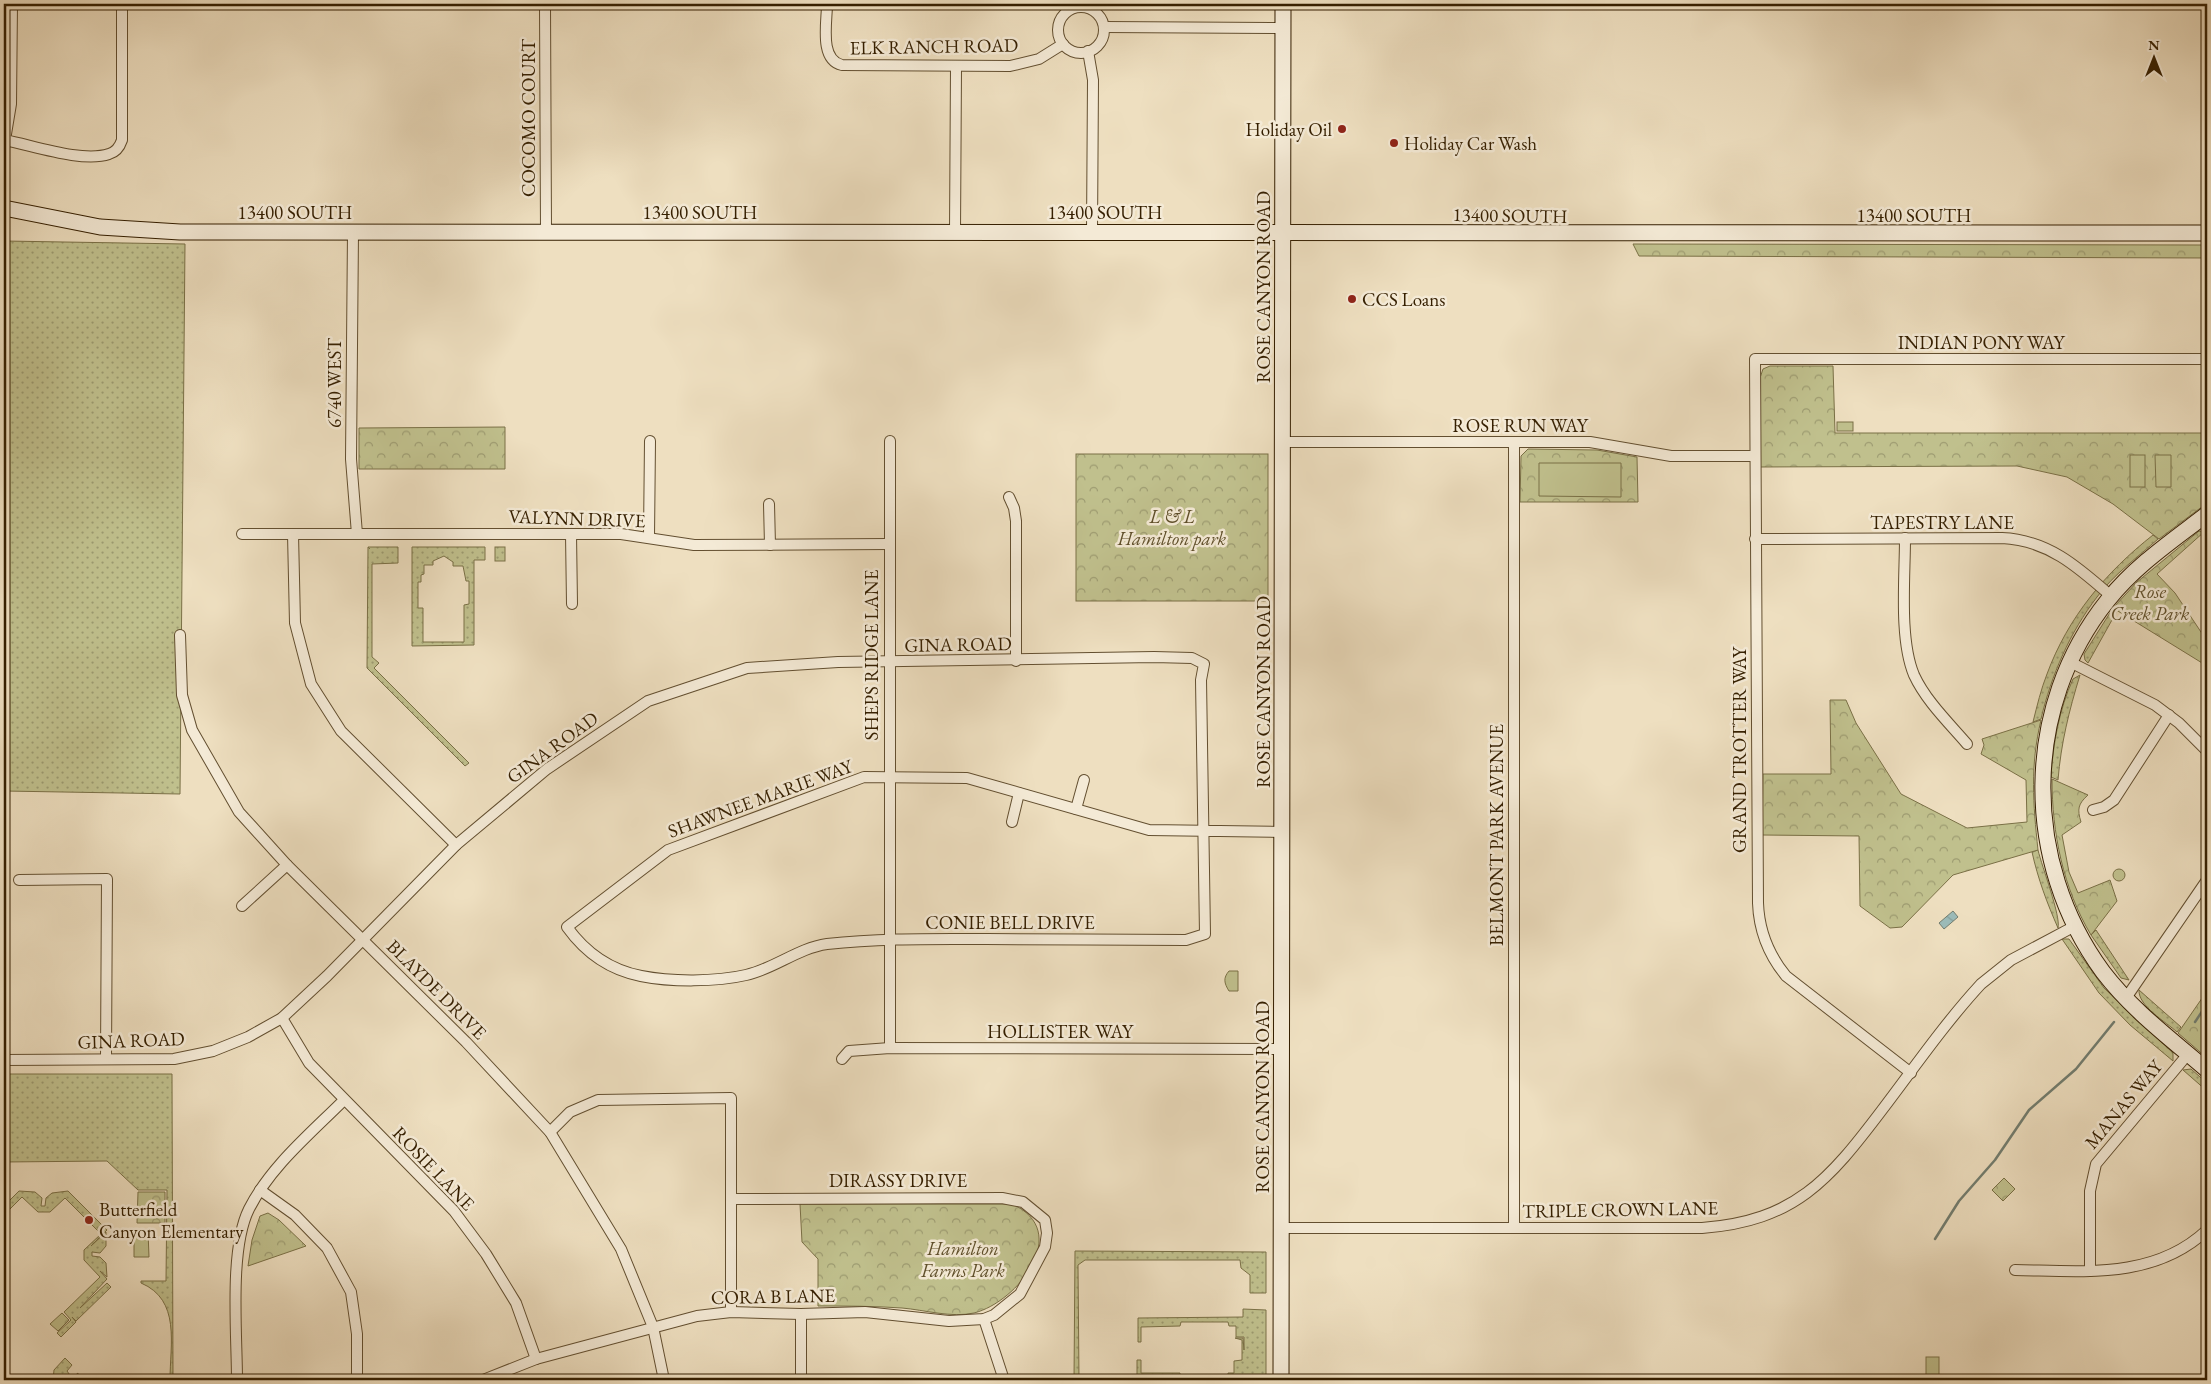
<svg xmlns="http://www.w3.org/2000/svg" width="2211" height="1384" font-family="'EB Garamond',serif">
	<defs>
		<pattern id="grass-dots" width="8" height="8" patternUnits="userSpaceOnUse" patternTransform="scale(1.25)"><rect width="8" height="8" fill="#c0c08d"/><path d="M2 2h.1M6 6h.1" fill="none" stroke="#9d9b71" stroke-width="1.8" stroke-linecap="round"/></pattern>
		<pattern id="park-crowns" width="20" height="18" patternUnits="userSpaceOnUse" patternTransform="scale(1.25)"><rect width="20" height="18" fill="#c0c08d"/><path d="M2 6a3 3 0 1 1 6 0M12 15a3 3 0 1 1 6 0" fill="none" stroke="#9d9b71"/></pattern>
		<pattern id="water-waves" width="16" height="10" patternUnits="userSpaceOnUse" patternTransform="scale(1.25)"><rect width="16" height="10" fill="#9bbbb9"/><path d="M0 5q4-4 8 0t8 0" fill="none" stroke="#86a09d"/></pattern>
	</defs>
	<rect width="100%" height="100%" fill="#eedfc0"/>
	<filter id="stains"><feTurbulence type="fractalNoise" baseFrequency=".004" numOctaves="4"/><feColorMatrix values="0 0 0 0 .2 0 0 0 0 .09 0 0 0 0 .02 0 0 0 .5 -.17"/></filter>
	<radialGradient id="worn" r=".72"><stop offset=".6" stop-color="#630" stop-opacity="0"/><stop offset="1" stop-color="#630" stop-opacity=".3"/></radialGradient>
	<g fill="url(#grass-dots)" stroke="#7a7046" fill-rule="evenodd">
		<path d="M4 241 185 244 180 794 4 791Z"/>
		<path d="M2153 535 2158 539C2138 557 2113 575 2097 597 2070 632 2051 676 2041 719L2033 722C2037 706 2041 689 2047 674 2068 617 2106 572 2153 535Z"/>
		<path d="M368 547 370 549 368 547H398V563L372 564V657L379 663 374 668 469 763 465 766 367 668Z"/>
		<path d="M412 547H485V560H474V645L412 646ZM444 556 453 562V566H463L466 581H469V604L464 605V642H423V608H418V582H421V575L424 574V565H433V561Z"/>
		<rect x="495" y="547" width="10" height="14"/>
		<path d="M2113 608 2117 611 2088 663 2085 660 2084 654Z"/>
		<path d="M2080 675C2069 711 2061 743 2058 780L2051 777C2053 744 2059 710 2073 679Z"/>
		<path d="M2038 850C2042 867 2061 916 2058 928 2047 903 2038 879 2032 852Z"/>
		<path d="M2096 930 2125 974 2129 980 2121 978 2091 935Z"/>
		<path d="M2062 939H2069L2104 988 2173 1053V1061L2130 1025 2099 993Z"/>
		<path d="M2139 990 2181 1027 2177 1032C2166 1022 2138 1006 2139 990Z"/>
		<path d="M2191 1069 2207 1083V1091L2183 1070Z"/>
		<path d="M4 1074H172L173 1380H170C170 1344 181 1300 141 1283V1281H166L167 1190H138L107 1161 4 1162Z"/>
		<path d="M19 1191 35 1192 42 1198 41 1206H45L46 1198 52 1193 68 1191 107 1230 91 1246 106 1232V1246L100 1253 92 1252V1256L100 1257 106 1263 107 1277 100 1271 107 1279 80 1308 107 1283 111 1287 76 1321 72 1317 76 1322 61 1337 57 1333 71 1320 64 1312 100 1277 84 1260V1250L101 1234 65 1198 50 1212H38L22 1197 4 1215V1206Z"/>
		<path d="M1075 1251 1266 1252V1293H1250V1275L1241 1268 1240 1260H1085L1078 1265 1079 1380H1074Z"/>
		<path d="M1243 1309 1266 1310V1380H1137V1360H1141V1373H1180V1379L1228 1378V1373H1234V1361L1242 1360V1340L1235 1338H1243L1244 1350V1337H1236V1326H1229L1228 1322H1181L1180 1326 1141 1327V1342H1138V1318L1243 1317Z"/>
		<path d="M65 1358 72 1365 67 1371 72 1378 78 1373V1380H92H53L54 1370Z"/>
	</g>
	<g fill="url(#park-crowns)" stroke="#7a7046">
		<path d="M1633 244 2207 245V258L1639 256Z"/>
		<path d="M1770 366H1833L1835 433H2207V503L2159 539 2113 504 2067 477 2017 466 1760 467V378L1763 369Z"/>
		<path d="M505 427V469H359V428Z"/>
		<path d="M1528 449 1597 450 1637 457 1638 502H1520L1521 456Z"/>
		<rect x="1076" y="454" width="192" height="147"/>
		<path d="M2199 531 2204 532 2157 574 2175 593 2207 641V666L2113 608 2137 582Z"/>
		<path d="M1830 700H1846L1856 723 1901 794 1967 828 2027 822 2026 780 1981 754 1984 745 1982 739 2041 720C2030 766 2033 803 2038 850L1953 875 1902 927 1890 928 1860 906 1859 836 1762 835 1763 774H1831Z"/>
		<path d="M2052 779 2088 795C2078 804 2077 809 2081 822L2062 835 2069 872 2078 893 2110 880 2117 901 2091 935C2063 888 2052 833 2052 779Z"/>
		<path d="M2207 991V1058L2178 1033Z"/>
		<path d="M2004 1178 2015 1189 2003 1201 1992 1190Z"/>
		<path d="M138 1192H165V1223H137Z"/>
		<path d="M800 1204H1012C1073 1231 1018 1302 974 1313 951 1318 925 1310 902 1308 874 1306 846 1306 818 1306V1259L802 1242Z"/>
		<path d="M268 1213 279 1220 306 1246 248 1266 252 1240 260 1216Z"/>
		<path d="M62 1313 69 1320 58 1331 50 1324Z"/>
	</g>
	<g fill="#c0c08d" stroke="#7a7046">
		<rect x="1837" y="422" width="16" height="9"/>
		<rect x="2130" y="455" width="15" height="32"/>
		<path d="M2155 455H2171V487H2156Z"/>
		<path d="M1539 463H1621V497L1539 496Z"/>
		<circle cx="2119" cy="875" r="6"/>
		<path d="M1229 971H1238V991H1229C1224 983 1223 978 1229 971Z"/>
		<path d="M134 1231H148L149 1257H134Z"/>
		<rect x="1926" y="1357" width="13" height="19"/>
	</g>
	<path fill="url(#water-waves)" stroke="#727d6f" d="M1953 911 1958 917 1944 929 1939 923Z"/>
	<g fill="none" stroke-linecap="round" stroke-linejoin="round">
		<g stroke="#727d6f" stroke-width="2.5">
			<path d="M2195 1022 2207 1004"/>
			<path d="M1935 1239 1959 1201 1995 1160 2029 1110 2076 1069 2114 1022"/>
		</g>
		<g stroke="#634f30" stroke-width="12">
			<g id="street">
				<path d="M545 4 546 232"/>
				<path d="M827 4C827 22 819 60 842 65L1010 66 1039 59 1063 44"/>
				<circle cx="1081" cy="30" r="23"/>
				<path d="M1104 27 1283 28"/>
				<path d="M1088 51 1093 80 1092 232"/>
				<path d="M4 140C32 145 82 163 109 154 116 152 120 146 122 140V4"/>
				<path d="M5 140 11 104 12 4"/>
				<path d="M353 232 351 459 357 534"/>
				<path d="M955 232 956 67"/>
				<path d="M890 441V1048"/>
				<path d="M1283 442H1590L1671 456H1755"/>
				<path d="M1009 497 1014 508 1016 521V661"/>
				<path d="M769 504 770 545"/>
				<path d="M242 534H621L694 545 889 544"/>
				<path d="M293 534 295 623 311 684 341 731 456 845"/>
				<path d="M571 534 572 604"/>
				<path d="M649 537 650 441"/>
				<path d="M1905 538C1905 578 1899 639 1914 675 1926 701 1949 723 1967 744"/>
				<path d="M1755 539 2002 538C2048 540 2078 567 2111 596"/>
				<path d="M180 635 182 695 192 730 239 812 287 865 466 1042 550 1132 621 1249 653 1327 664 1380"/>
				<path d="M2070 662 2155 705 2179 723 2207 751"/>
				<path d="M1076 809 1084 780"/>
				<path d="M2093 810 2104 807 2114 800 2169 715"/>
				<path d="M1012 822 1019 793"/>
				<path d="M19 880 107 879 106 1059"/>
				<path d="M242 906 287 865"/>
				<path d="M2126 998 2207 880"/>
				<path d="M282 1018 309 1063 454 1211 486 1254 516 1303 536 1359"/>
				<path d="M842 1059 849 1051 890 1048 1281 1049"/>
				<path d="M4 1060 174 1059 213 1051 248 1037 282 1018 327 976 456 845 547 769 648 701 747 668 838 662 1154 657 1192 658 1204 664 1201 680 1205 934 1186 940C1119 940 1053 939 986 939 933 939 880 938 827 944 798 948 774 969 746 975 716 982 671 982 641 976 610 970 585 952 567 927L668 850 864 777 967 778 1149 830 1283 832"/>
				<path d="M1911 1073 1786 976C1768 954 1759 931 1758 903L1755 359H2207"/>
				<path d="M550 1132 570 1112 598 1100 731 1098V1312"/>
				<path d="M260 1190 295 1215 327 1248 351 1292 357 1334V1380"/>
				<path d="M1282 1228H1702C1795 1221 1829 1180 1882 1110 1914 1068 1945 1023 1981 984L2011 960 2075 926"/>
				<path d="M1514 1228V442"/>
				<path d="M2015 1270C2082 1271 2154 1280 2207 1230"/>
				<path d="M2090 1271V1191L2096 1164 2188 1054"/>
				<path d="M801 1314V1380"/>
				<path d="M984 1319 1004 1380"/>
				<path d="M237 1380C237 1334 229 1249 249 1209 271 1166 310 1134 344 1100"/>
				<path d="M483 1380 536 1359 697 1316 731 1312 801 1314 865 1312 949 1321 984 1319 994 1315 1020 1294 1045 1247 1047 1233 1045 1220 1023 1202 1002 1198 731 1199"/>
			</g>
		</g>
		<g stroke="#351f00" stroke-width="17">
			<g id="secondary">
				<path d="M4 208 100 227 180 232C855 232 1531 237 2207 233"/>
				<path d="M2207 514C2172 541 2136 565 2108 600 2022 707 2022 862 2103 972 2132 1010 2171 1039 2207 1070"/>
				<path d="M1281 1380 1283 4"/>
			</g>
		</g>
		<use href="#street" stroke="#f4ead6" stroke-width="10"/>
		<use href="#secondary" stroke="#f4ead6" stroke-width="15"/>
	</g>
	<g fill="#8f2418" stroke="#f4ead6" stroke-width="2">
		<circle cx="1342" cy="129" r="5"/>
		<circle cx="1394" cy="143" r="5"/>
		<circle cx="1352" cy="299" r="5"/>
		<circle cx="89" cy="1220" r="5"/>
	</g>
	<g text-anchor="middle" stroke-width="5" stroke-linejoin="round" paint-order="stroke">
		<g font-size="19" fill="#351f00" stroke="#f4ead6">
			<text transform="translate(934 46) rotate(-1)" y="7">ELK RANCH ROAD</text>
			<text transform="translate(528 118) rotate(-90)" y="7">COCOMO COURT</text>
			<text x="295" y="219">13400 SOUTH</text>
			<text x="700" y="219">13400 SOUTH</text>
			<text x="1105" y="219">13400 SOUTH</text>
			<text transform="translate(1510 215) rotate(1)" y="7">13400 SOUTH</text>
			<text x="1914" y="222">13400 SOUTH</text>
			<text transform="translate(1263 287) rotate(-90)" y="7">ROSE CANYON ROAD</text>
			<text x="1981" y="349">INDIAN PONY WAY</text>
			<text transform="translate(334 383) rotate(-90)" y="7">6740 WEST</text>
			<text x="1520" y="432">ROSE RUN WAY</text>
			<text transform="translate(577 518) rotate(2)" y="7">VALYNN DRIVE</text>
			<text x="1942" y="529">TAPESTRY LANE</text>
			<text transform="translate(958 644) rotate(-1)" y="7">GINA ROAD</text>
			<text transform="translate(871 655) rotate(-90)" y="7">SHEPS RIDGE LANE</text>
			<text transform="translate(1263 692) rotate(-90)" y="7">ROSE CANYON ROAD</text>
			<text transform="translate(552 747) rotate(-36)" y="7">GINA ROAD</text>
			<text transform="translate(1739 750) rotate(-90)" y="7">GRAND TROTTER WAY</text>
			<text transform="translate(760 798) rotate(-20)" y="7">SHAWNEE MARIE WAY</text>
			<text transform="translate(1496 835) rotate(-90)" y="7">BELMONT PARK AVENUE</text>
			<text x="1010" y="929">CONIE BELL DRIVE</text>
			<text transform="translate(437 989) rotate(45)" y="7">BLAYDE DRIVE</text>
			<text x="1060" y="1038">HOLLISTER WAY</text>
			<text transform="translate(131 1040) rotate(-2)" y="7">GINA ROAD</text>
			<text transform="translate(1262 1097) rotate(-90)" y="7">ROSE CANYON ROAD</text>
			<text transform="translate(2123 1104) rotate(-50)" y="7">MANAS WAY</text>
			<text transform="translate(434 1168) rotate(46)" y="7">ROSIE LANE</text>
			<text x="898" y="1187">DIRASSY DRIVE</text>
			<text transform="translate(1620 1209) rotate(-1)" y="7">TRIPLE CROWN LANE</text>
			<text transform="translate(773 1296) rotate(-1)" y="7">CORA B LANE</text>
		</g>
		<g font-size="19" fill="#351f00" stroke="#f4ead6" text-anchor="start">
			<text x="1332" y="136" text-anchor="end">Holiday Oil</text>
			<text x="1404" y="150">Holiday Car Wash</text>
			<text x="1362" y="306">CCS Loans</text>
			<text x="99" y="1216">Butterfield<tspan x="99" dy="22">Canyon Elementary</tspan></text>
		</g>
		<g font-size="19" font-style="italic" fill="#5f4f2a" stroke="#f4ead6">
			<text x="1172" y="523">L &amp; L<tspan x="1172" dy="22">Hamilton park</tspan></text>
			<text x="2150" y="598">Rose<tspan x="2150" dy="22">Creek Park</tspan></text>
			<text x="963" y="1255">Hamilton<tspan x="963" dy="22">Farms Park</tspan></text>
		</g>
	</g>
	<rect width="2211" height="1384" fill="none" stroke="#eedfc0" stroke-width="20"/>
	<rect x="5" y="5" width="2201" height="1374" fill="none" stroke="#351f00" stroke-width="2.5"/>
	<rect x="10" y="10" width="2191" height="1364" fill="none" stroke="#351f00"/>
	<g transform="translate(2154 58)" stroke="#f4ead6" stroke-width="4" paint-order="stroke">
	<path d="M0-4L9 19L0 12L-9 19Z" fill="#351f00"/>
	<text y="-8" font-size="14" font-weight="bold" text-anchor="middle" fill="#351f00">N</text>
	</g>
	<rect width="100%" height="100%" filter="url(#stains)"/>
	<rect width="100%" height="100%" fill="url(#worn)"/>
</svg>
